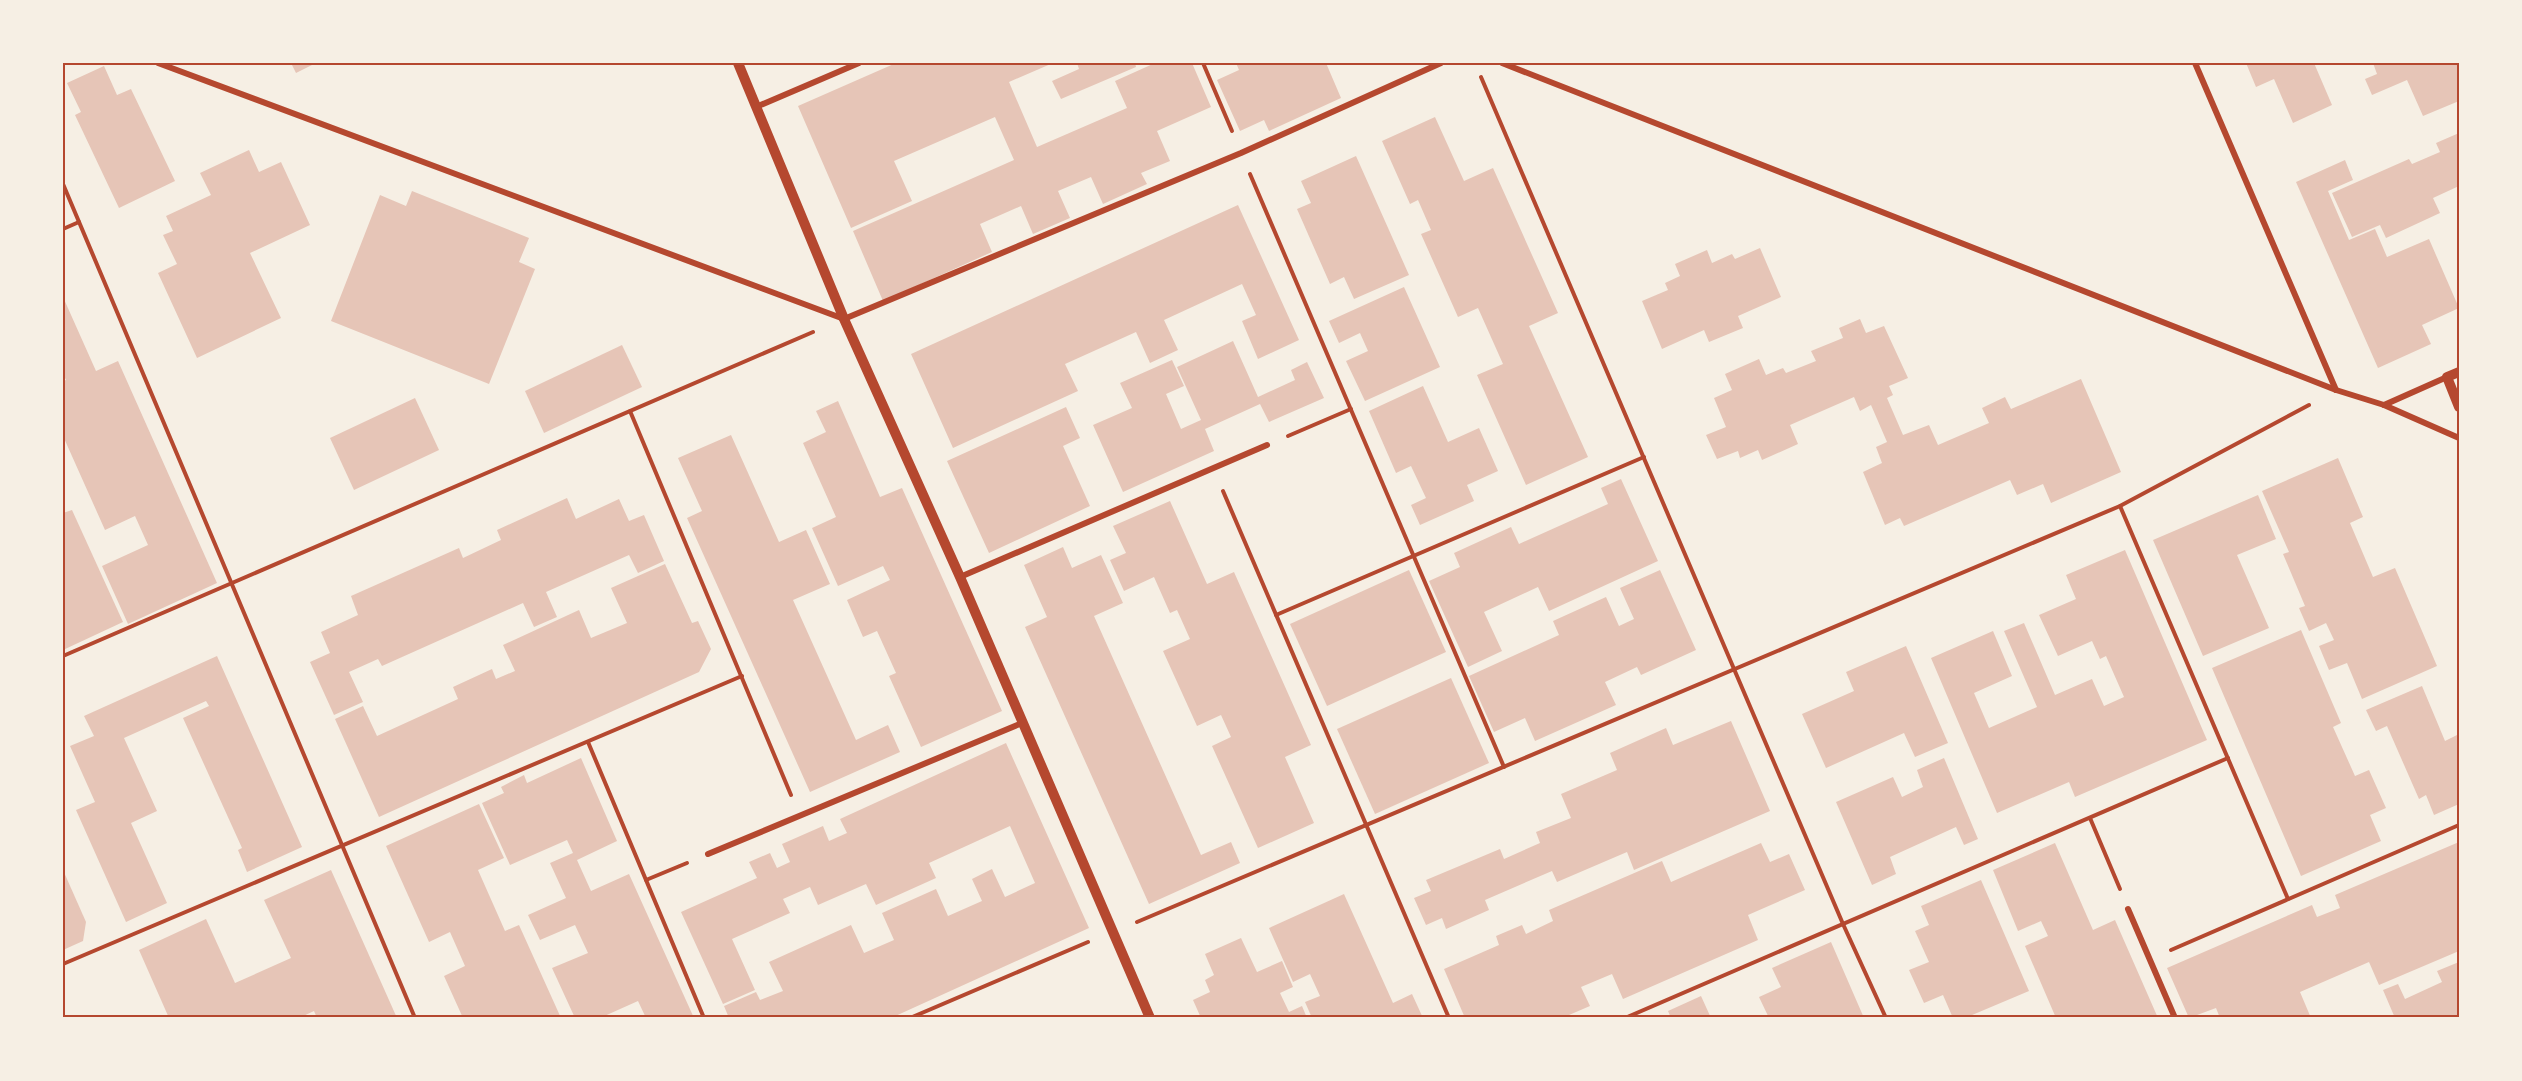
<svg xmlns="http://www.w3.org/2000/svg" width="2522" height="1081" font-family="'Space Grotesk',sans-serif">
	<rect width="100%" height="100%" fill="#f6efe4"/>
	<g fill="#e6c5b7">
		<path d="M291 63H316L296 73Z"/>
		<path d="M896 63H1053L1009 82 1037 147 1127 108 1115 81 1155 63H1192L1211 107 1157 131 1170 161 1141 173 1147 184 1103 204 1091 177 1058 191 1070 218 1033 234 1021 206 980 224 992 252 883 301 853 231 1014 160 995 117 894 161 912 201 851 228 798 106Z"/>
		<path d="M1077 63H1135L1136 67 1061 99 1052 81 1079 69Z"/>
		<path d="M1236 63H1326L1341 98 1269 131 1264 120 1240 131 1217 80 1239 70Z"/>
		<path d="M2246 63H2314L2332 105 2293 123 2274 79 2256 87Z"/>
		<path d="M2373 63H2459V101L2423 116 2407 80 2372 95 2365 79 2377 74Z"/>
		<path d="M104 66 117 95 131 89 175 181 119 208 75 115 81 112 67 83Z"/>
		<path d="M1435 117 1464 181 1493 168 1558 313 1529 326 1588 457 1526 485 1477 375 1503 364 1478 308 1458 317 1421 234 1431 230 1418 200 1410 204 1382 141Z"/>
		<path d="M2459 133V186L2433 198 2440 213 2386 238 2380 225 2352 237 2332 193 2409 159 2412 164 2440 152 2436 143Z"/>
		<path d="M249 150 259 172 281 162 310 225 250 253 281 318 197 358 158 273 177 264 163 235 173 231 166 216 211 195 200 173Z"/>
		<path d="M1356 156 1409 275 1354 299 1344 277 1330 284 1297 209 1311 203 1301 181Z"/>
		<path d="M2345 160 2353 180 2328 191 2349 240 2375 229 2387 257 2429 239 2459 308 2422 325 2431 344 2378 368 2296 182Z"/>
		<path d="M412 191 529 238 519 262 535 269 489 384 331 321 380 195 406 206Z"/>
		<path d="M1238 205 1299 340 1258 359 1242 321 1256 315 1242 284 1164 320 1178 350 1150 363 1136 332 1065 364 1078 391 953 448 911 354Z"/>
		<path d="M1760 248 1781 297 1738 316 1743 328 1709 342 1704 330 1662 349 1642 301 1668 290 1665 283 1680 276 1675 264 1707 250 1712 263 1732 254 1735 259Z"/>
		<path d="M1404 287 1440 367 1365 401 1346 361 1368 351 1360 333 1339 343 1329 321Z"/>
		<path d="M63 297 96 371 118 361 217 583 128 624 102 566 148 545 135 516 105 530 63 436V381L66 380 63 374Z"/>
		<path d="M1860 319 1866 333 1884 326 1908 378 1889 386 1893 395 1887 398 1903 435 1929 425 1938 445 1989 423 1982 408 2005 397 2011 409 2081 379 2121 472 2051 503 2043 484 2017 495 2010 480 1904 526 1900 518 1885 525 1863 472 1882 463 1876 447 1887 442 1871 405 1860 411 1854 397 1790 425 1798 444 1762 460 1758 450 1740 458 1738 451 1717 459 1706 435 1726 427 1714 398 1732 390 1725 374 1759 359 1766 375 1783 368 1786 373 1816 361 1811 351 1843 338 1839 328Z"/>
		<path d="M1233 341 1258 397 1295 380 1291 370 1307 362 1324 398 1269 422 1260 404 1205 429 1214 451 1123 492 1093 425 1132 408 1120 383 1172 360 1184 386 1166 394 1181 429 1201 420 1177 367Z"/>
		<path d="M622 345 642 387 544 433 525 391Z"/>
		<path d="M1423 386 1448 442 1479 428 1498 471 1467 485 1474 501 1420 525 1411 505 1426 498 1411 466 1396 473 1369 411Z"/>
		<path d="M415 398 439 450 354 490 330 438Z"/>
		<path d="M838 401 880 497 902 488 1002 711 921 747 889 676 896 673 877 631 863 637 847 600 890 580 883 566 838 586 812 528 836 517 803 443 826 432 816 411Z"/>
		<path d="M1066 407 1080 438 1063 446 1090 506 989 553 947 461Z"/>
		<path d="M731 435 779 542 806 530 830 584 793 600 856 740 888 725 900 752 810 792 687 518 702 511 678 458Z"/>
		<path d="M2338 458 2363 517 2350 523 2373 577 2395 568 2437 666 2362 699 2347 663 2329 670 2319 646 2334 640 2326 623 2309 631 2299 608 2305 606 2283 554 2289 552 2262 491Z"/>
		<path d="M1621 479 1658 561 1549 611 1538 587 1484 612 1502 651 1468 667 1429 581 1460 567 1454 553 1511 527 1519 544 1608 504 1601 488Z"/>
		<path d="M2258 495 2276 539 2237 555 2269 628 2203 656 2153 540Z"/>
		<path d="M567 498 576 519 619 499 629 521 644 515 664 561 638 573 629 555 546 592 557 617 534 627 523 603 382 666 378 659 349 672 363 702 334 715 310 662 330 653 321 632 358 615 351 596 459 548 463 558 501 540 497 530Z"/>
		<path d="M1170 501 1207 584 1234 572 1311 745 1285 757 1314 823 1258 848 1212 746 1231 737 1221 715 1197 726 1163 651 1190 639 1177 610 1170 613 1154 577 1124 591 1110 560 1126 553 1113 526Z"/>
		<path d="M72 510 123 622 63 650V513Z"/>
		<path d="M1063 547 1072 568 1101 555 1123 603 1094 616 1201 855 1231 842 1240 863 1149 904 1025 627 1047 617 1024 565Z"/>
		<path d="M2125 550 2207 740 2075 797 2069 782 1997 813 1931 658 1993 631 2012 676 1974 693 1989 728 2037 707 2004 631 2024 623 2055 695 2092 679 2104 706 2124 697 2106 656 2100 659 2092 641 2058 656 2039 615 2076 599 2066 575Z"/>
		<path d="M665 564 692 623 698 621 711 649 699 672 379 817 335 719 363 706 377 736 458 699 453 687 492 669 496 679 515 671 503 645 579 610 591 638 627 623 611 588Z"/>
		<path d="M1409 570 1446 652 1327 706 1290 624Z"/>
		<path d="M1660 570 1696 650 1641 675 1637 667 1605 682 1616 705 1535 741 1525 718 1494 732 1469 676 1559 635 1553 621 1606 597 1619 626 1634 619 1620 588Z"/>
		<path d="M2301 630 2341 723 2333 727 2355 776 2369 770 2386 808 2370 815 2381 841 2301 876 2212 668Z"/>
		<path d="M1906 646 1948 743 1915 757 1904 733 1826 768 1802 714 1854 691 1846 672Z"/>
		<path d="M217 656 302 847 247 872 238 850 242 848 183 718 209 706 206 701 124 738 157 811 131 823 167 903 126 922 76 810 95 802 70 746 94 736 84 716Z"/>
		<path d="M1451 678 1489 763 1375 814 1337 729Z"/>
		<path d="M2422 686 2445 741 2459 734V804L2434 815 2426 795 2419 799 2387 726 2376 731 2366 710Z"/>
		<path d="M1731 721 1770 811 1634 870 1627 852 1557 882 1552 871 1485 900 1489 910 1446 929 1442 918 1426 925 1414 898 1431 891 1426 880 1500 849 1504 859 1540 843 1536 832 1571 818 1561 794 1617 770 1610 753 1666 728 1673 745Z"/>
		<path d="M1006 743 1089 928 891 1018H729L724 1006 756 992 760 1000 783 991 769 962 851 925 864 953 894 940 882 913 936 889 948 916 982 901 972 879 992 869 1005 897 1035 883 1010 826 929 863 936 878 876 905 866 884 818 905 810 887 783 899 790 913 732 939 755 990 723 1004 681 912 757 878 749 862 770 853 777 868 790 862 782 844 823 826 829 841 847 833 840 819Z"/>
		<path d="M581 758 617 841 577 860 591 891 629 874 694 1018H646L638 1001 600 1018H575L552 968 588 953 575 925 540 940 528 915 566 898 550 863 573 853 567 840 510 865 482 803 504 793 501 787 524 775 527 783Z"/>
		<path d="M1944 758 1978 839 1964 845 1956 827 1890 857 1896 874 1872 885 1836 802 1893 777 1902 797 1923 787 1917 770Z"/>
		<path d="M479 804 504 858 478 870 505 931 519 925 561 1018H463L444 976 465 966 450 932 429 942 386 846Z"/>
		<path d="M2459 842V951L2379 985 2369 962 2300 992 2311 1018H2220L2216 1008 2189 1018 2167 968 2312 905 2317 917 2340 908 2335 895Z"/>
		<path d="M1761 843 1770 862 1789 854 1805 890 1748 915 1758 940 1623 999 1612 974 1581 987 1590 1006 1562 1018H1465L1444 969 1499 945 1496 936 1522 925 1526 934 1553 921 1549 910 1662 861 1671 882Z"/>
		<path d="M2055 843 2093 930 2115 920 2158 1018H2056L2025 946 2048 936 2041 921 2018 931 1993 870Z"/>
		<path d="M63 870 86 922 83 941 63 950Z"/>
		<path d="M331 870 397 1018H317L314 1011 299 1018H169L139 950 206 919 235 983 291 958 264 900Z"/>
		<path d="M1981 880 2029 991 1965 1018H1953L1943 995 1924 1003 1909 970 1929 962 1915 931 1929 925 1921 906Z"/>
		<path d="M1344 894 1393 1003 1412 994 1423 1018H1312L1305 1002 1320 996 1310 974 1293 982 1269 928Z"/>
		<path d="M1241 938 1257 972 1282 961 1293 987 1280 993 1289 1012 1302 1006 1307 1018H1201L1193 1000 1210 992 1205 980 1214 975 1205 954Z"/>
		<path d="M1831 942 1864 1018H1769L1759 997 1781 987 1772 968Z"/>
		<path d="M2459 962V1018H2395L2383 990 2398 984 2405 999 2442 982 2437 971Z"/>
		<path d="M1701 996 1711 1018H1671L1668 1011Z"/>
	</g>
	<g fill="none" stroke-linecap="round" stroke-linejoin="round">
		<g stroke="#b5482f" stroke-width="4">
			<path d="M1203 63 1232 131"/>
			<path d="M1481 77 1843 924 1886 1018"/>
			<path d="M1250 174 1504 767"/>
			<path d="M63 184 415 1018"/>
			<path d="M63 229 79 222"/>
			<path d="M630 411 791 795"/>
			<path d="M1288 436 1351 409"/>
			<path d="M1223 491 1449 1018"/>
			<path d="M2120 506 2288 899"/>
			<path d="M1276 615 1644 457"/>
			<path d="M63 656 813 332"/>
			<path d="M588 742 704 1018"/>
			<path d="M2090 818 2120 889"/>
			<path d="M646 880 687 863"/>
			<path d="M1137 922 2120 506 2309 405"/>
			<path d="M2171 950 2459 825"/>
			<path d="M63 964 742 676"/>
			<path d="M910 1018 1088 942"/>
			<path d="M1625 1018 2228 758"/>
		</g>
		<g stroke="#b5482f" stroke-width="6">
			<path d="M158 63 844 319 1241 153 1441 63"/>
			<path d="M1502 63 2336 390 2384 405 2459 438"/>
			<path d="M2195 63 2336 390"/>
			<path d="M756 107 859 63"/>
			<path d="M2384 405 2447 377"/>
			<path d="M960 577 1267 445"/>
			<path d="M708 854 1022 723"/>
			<path d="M2128 909 2175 1018"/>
		</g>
		<g stroke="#b5482f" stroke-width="10">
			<path d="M738 63 844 319 960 577 1150 1018"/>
			<path d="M2459 372 2447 377 2459 407"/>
		</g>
	</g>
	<rect width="2522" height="1081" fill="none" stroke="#f6efe4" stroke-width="129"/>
	<rect x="64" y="64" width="2394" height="952" fill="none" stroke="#b5482f" stroke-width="2"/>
</svg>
